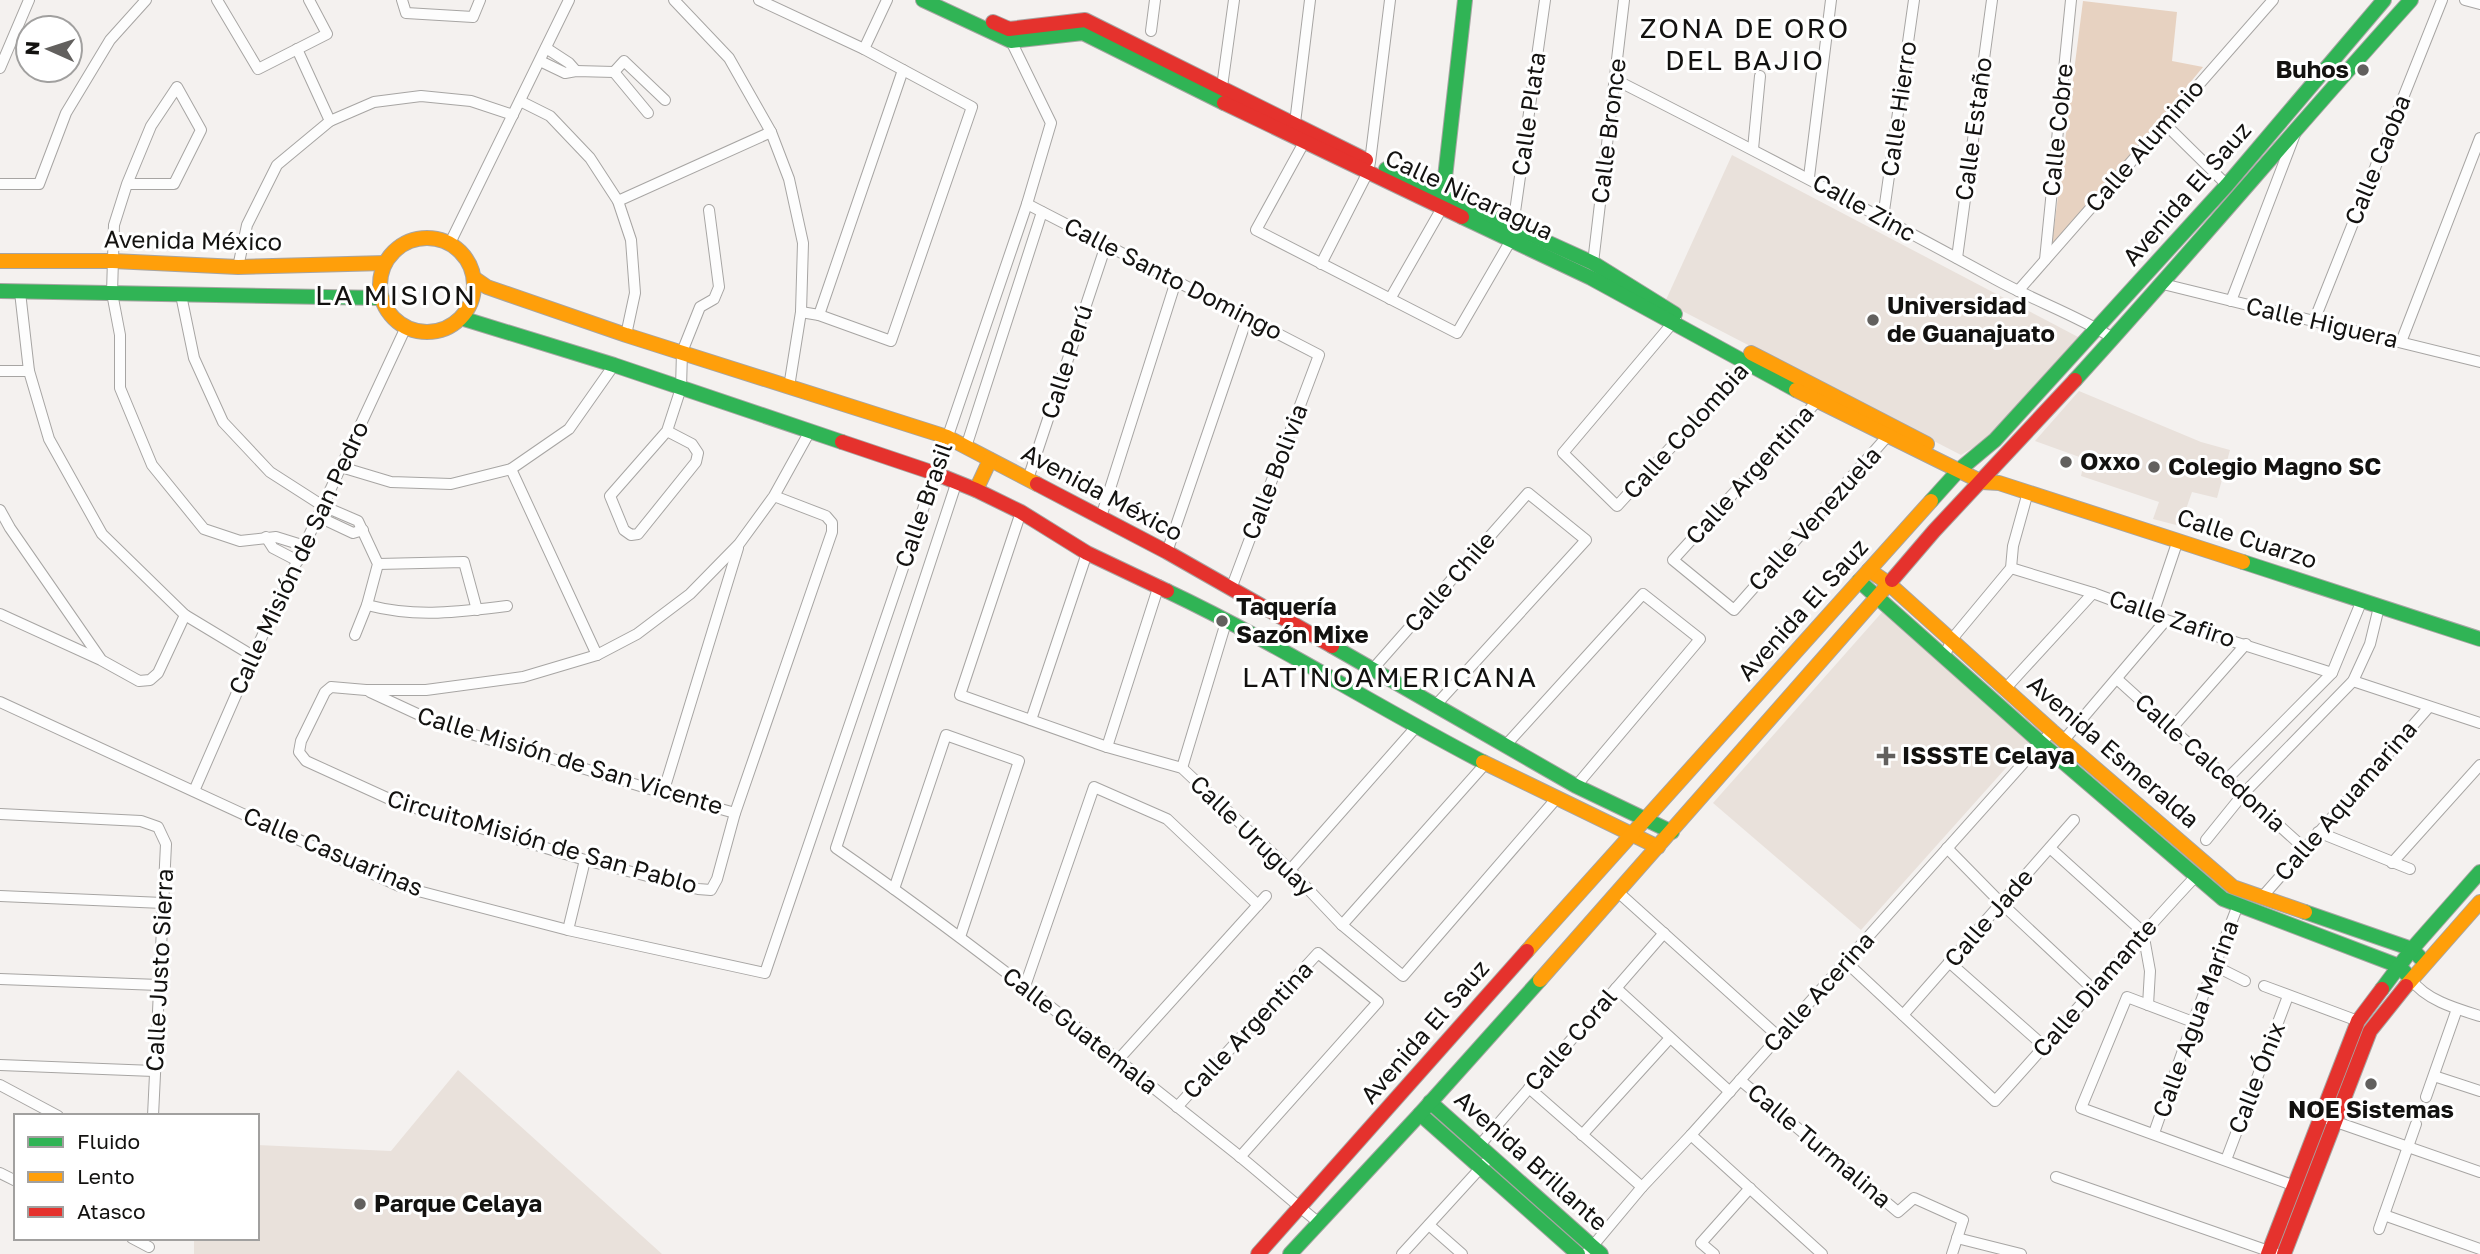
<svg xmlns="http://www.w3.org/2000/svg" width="2480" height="1254" font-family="'Golos Text',sans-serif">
	<rect width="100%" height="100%" fill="#f4f1ef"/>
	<g fill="#e9e1db">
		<path d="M1732 155 2080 338 1997 433 1961 455 1665 302Z"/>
		<path d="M2079 391 2201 442 2230 450 2217 498 2192 492 2180 526 2153 519 2159 502 2081 476 2085 459 2035 441Z"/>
		<path d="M1884 610 2030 741 1861 930 1713 803Z"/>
		<path d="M458 1070 662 1254H194V1238H257V1145L391 1151Z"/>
	</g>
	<path fill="#e7d2c1" d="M2083 1 2177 12 2172 61 2203 67 2051 251Z"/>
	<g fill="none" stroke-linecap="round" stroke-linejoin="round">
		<g stroke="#a7a5a3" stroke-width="12">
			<g id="street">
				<path d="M217 0 258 69 327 34 309 0"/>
				<path d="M402 0 406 13 473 17 480 0"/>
				<path d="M674 0 729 58 771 132 789 179 803 243 801 312 789 387"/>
				<path d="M759 0 864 49 972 107 891 341 819 315 801 312"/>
				<path d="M2465 0 2480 4"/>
				<path d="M1151 31 1155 0"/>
				<path d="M546 48 569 63 576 71"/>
				<path d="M297 49 330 121"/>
				<path d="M864 49 887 0"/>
				<path d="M540 61 565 73 576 71 614 72 624 61 665 100"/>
				<path d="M0 68 29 0"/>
				<path d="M614 72 648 113"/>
				<path d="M1614 79C1742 144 1869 210 1995 279 2033 300 2076 315 2113 338"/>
				<path d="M1221 94 1234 0"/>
				<path d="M520 101 550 116 590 158 618 201 631 240 635 293 626 335"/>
				<path d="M2165 124 2227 185"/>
				<path d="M1292 129 1295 123 1310 0"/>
				<path d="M1307 137 1256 230 1457 333 1511 240 1545 0"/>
				<path d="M1753 149 1760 76"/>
				<path d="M1809 177 1831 0"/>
				<path d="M0 184H39L66 113 110 40 146 0"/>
				<path d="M127 184H174L201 130 177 87 151 126 127 184 114 225 112 293 120 335V388L152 465 204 529 240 541 276 537 305 546"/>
				<path d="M618 201 771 132"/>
				<path d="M1027 204 1319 355 1231 589"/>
				<path d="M1883 218 1914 0"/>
				<path d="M450 243 569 0"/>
				<path d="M1957 258 1992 0"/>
				<path d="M2045 260 2071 0"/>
				<path d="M1593 263 1624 0"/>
				<path d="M1321 264 1368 172 1370 162 1390 0"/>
				<path d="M238 267 247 225 277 165 330 121 374 102 421 96 471 101 513 115"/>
				<path d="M2163 284 2480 362"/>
				<path d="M2018 291 2273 0"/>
				<path d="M20 292 29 371 49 439 102 534 185 615 253 656"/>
				<path d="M181 295 194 358 223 422 270 472 323 506 358 521 378 564 367 605 355 635"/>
				<path d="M1390 299 1442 208"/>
				<path d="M2231 301 2295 134"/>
				<path d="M819 315 903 70"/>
				<path d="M1676 319 1563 453 1617 506 1751 360"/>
				<path d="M2314 321 2442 0"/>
				<path d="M2401 342 2480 138"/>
				<path d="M0 371H29"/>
				<path d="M1820 398 1673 560 1734 610 1892 431"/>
				<path d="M667 431 692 444 698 453 696 462 638 534 631 535 624 530 610 496 667 431 681 388 682 352 700 307 714 299 719 287 709 210"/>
				<path d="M966 447 1042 212"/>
				<path d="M341 467 391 482 451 484 511 469 569 429 614 365"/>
				<path d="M511 469 597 655"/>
				<path d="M1028 479 1106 245"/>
				<path d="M957 481 836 848C973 943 1102 1047 1233 1151 1262 1174 1289 1199 1318 1222"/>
				<path d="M774 496 826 516 832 523V532L735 813 717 879 711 890 698 889 585 860 396 802 306 761 299 752 301 741 325 692 331 687 366 690H426L523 677 597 655 637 634 690 594 739 544 774 496 810 431"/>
				<path d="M0 510 10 528 100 658"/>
				<path d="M1021 512 960 695 1107 747 1182 768 1290 870 1342 925 1403 976 1556 799"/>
				<path d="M319 517 353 533 363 530"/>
				<path d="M1101 517 1176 281"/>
				<path d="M266 537 273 548 298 561"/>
				<path d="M1167 552 1247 318"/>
				<path d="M378 564 464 562 477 610"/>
				<path d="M2011 568 2093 593 2166 620 2332 673"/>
				<path d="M367 605C417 618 456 612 507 606"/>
				<path d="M0 614 101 660 139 681 150 680 158 673 185 615"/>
				<path d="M2153 614 2178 540"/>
				<path d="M1945 655 1952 639 2011 568 2013 546 2028 492"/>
				<path d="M1372 670 1528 493 1586 540 1435 706"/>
				<path d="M2117 679 2304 848"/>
				<path d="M2353 681 2480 723"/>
				<path d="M2006 688 2093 593"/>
				<path d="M370 692 439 724 663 793 735 813"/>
				<path d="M0 702 399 886 568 930 765 973 1027 204 1051 123 1011 41"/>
				<path d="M1031 720 1087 553"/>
				<path d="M2172 728 2246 644"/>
				<path d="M2064 740 2166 620"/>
				<path d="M1505 746 1643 594 1700 639 1576 786"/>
				<path d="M1107 747 1159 585"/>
				<path d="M1182 768 1227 619"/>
				<path d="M2228 778 2332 673 2362 600"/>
				<path d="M194 791 253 656 406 327"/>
				<path d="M663 793 738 548"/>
				<path d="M0 814 141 821 158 827 166 844 153 1116"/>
				<path d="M2318 832 2410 869"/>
				<path d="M2206 840 2244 793 2353 681 2370 644 2379 607"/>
				<path d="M1947 848 2001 903 2095 991"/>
				<path d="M2050 848 2143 932 2150 971 2148 1005"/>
				<path d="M2392 863 2480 765"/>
				<path d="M1290 870 1416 727"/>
				<path d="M894 889 946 735 1019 761 960 937"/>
				<path d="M1618 892 1779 1037"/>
				<path d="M0 896 163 903"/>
				<path d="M2263 896 2429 707"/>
				<path d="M1342 925 1486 763"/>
				<path d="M568 930 585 860"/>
				<path d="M1846 962 1995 1101C2063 1027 2127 949 2196 876"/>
				<path d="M1949 962 2045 1047"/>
				<path d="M2215 966 2245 981"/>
				<path d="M0 979 159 985"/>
				<path d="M2411 979C2425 1000 2457 1009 2480 1016"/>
				<path d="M1025 986 1094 787 1167 819 1258 905"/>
				<path d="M2264 986 2358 1021"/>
				<path d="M1616 988 1730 1092"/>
				<path d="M1903 1015 2074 820"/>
				<path d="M2193 1022 2127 997 2081 1108 2295 1186"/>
				<path d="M1118 1060 1266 896"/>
				<path d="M0 1065 154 1071"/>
				<path d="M2434 1076 2480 1091"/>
				<path d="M1740 1080 1898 1212 1914 1198 1963 1220 1952 1254"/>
				<path d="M0 1085 58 1116"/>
				<path d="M1529 1088 1642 1187"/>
				<path d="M2426 1097 2457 1009"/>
				<path d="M1177 1107 1318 953 1378 1002 1240 1157"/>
				<path d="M2322 1117 2480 1172"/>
				<path d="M2154 1133 2193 1022 2238 905"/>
				<path d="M1582 1135 1670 1038"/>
				<path d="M1691 1135 1822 1254"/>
				<path d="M1479 1146 1664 933"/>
				<path d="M2226 1160 2288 996"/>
				<path d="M0 1173 16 1181"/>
				<path d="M2056 1177 2277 1254"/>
				<path d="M2384 1215 2480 1249"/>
				<path d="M1429 1225 1462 1254"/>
				<path d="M2379 1229 2416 1124"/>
				<path d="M132 1238 149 1247"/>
				<path d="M1957 1238 2021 1254"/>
				<path d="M1402 1254 1485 1163"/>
				<path d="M1586 1254 1642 1187 1691 1135 2052 731"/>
				<path d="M1714 1254 1701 1243 1750 1188"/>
			</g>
		</g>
		<g stroke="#a7a5a3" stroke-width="16">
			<g id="fast">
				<path d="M923 0 1011 41 1083 33 1224 103"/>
				<path d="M1386 169 1593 263 1675 314"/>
				<path d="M1442 204 1465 0"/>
				<path d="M1462 217 1591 278 1796 390"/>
				<path d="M0 291 382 298"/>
				<path d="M461 318 614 365 842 442"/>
				<path d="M2075 380C2189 255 2298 125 2411 0"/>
				<path d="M1931 501 1959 470 1995 440 2227 185 2384 0"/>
				<path d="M2243 562 2480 639"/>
				<path d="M1859 581 2041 743 2223 899 2399 966 2411 979"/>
				<path d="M1167 591C1275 642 1377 707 1483 762"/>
				<path d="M1332 646 1576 786 1672 832"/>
				<path d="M2305 912 2412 949 2425 963"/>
				<path d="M2382 989 2412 949 2480 872"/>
				<path d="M1430 1102 1601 1254"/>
				<path d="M1420 1114 1578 1254"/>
				<path d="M1290 1254 1420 1114 1540 980"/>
			</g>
		</g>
		<g stroke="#a7a5a3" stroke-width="16">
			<g id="slow">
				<circle cx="427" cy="285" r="47"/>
				<path d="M0 261H113L238 267 385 263"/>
				<path d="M474 278 487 287 626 335 947 437 1037 484"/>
				<path d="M1751 353 1927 444"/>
				<path d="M1796 390 1982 482 1999 483 2243 562"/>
				<path d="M976 490 990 460"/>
				<path d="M1869 570 1888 583 2052 731 2233 887 2305 912"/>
				<path d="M1483 762 1658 847"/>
				<path d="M1527 951 1931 501"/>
				<path d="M1540 980 1892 580"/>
				<path d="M2406 986 2480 902"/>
			</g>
		</g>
		<g stroke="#a7a5a3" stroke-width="16">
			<g id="jam">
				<path d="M993 22 1009 29 1085 20 1366 160"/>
				<path d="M1224 103 1462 217"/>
				<path d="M842 442 934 473 976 490 1021 512 1087 553 1167 591"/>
				<path d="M1037 484 1167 552 1332 646"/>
				<path d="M1892 580 1934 531 2075 380"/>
				<path d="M1258 1254 1527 951"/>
				<path d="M2268 1254 2358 1021 2382 989"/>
				<path d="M2284 1254 2370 1031 2406 986"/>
			</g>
		</g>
		<use href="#street" stroke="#fdfdfd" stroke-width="10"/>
		<use href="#fast" stroke="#30b455" stroke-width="14"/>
		<use href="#slow" stroke="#ff9f0a" stroke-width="14"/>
		<use href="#jam" stroke="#e5322d" stroke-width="14"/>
	</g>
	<g fill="#62605e" stroke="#fff" stroke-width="2.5">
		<circle cx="2363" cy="70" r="7"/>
		<circle cx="1873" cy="320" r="7"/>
		<circle cx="2066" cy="462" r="7"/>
		<circle cx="2154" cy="467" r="7"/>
		<circle cx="1222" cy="621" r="7"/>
		<path d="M1882.5 745.5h7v7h7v7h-7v7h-7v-7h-7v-7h7z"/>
		<circle cx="2371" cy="1084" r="7"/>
		<circle cx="360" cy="1204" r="7"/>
	</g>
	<g text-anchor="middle" stroke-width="6" stroke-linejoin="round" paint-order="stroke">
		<g font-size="24" font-weight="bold" fill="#131210" stroke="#fff" text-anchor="start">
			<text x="2349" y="78" text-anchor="end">Buhos</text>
			<text x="1887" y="314">Universidad<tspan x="1887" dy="28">de Guanajuato</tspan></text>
			<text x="2080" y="470">Oxxo</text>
			<text x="2168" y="475">Colegio Magno SC</text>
			<text x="1236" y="615">Taquería<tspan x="1236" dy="28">Sazón Mixe</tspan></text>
			<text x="1902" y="764">ISSSTE Celaya</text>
			<text x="2371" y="1118" text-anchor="middle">NOE Sistemas</text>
			<text x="374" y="1212">Parque Celaya</text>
		</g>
		<g font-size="24" fill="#131210" stroke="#fff">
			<text transform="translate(1899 109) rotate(-82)" y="8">Calle Hierro</text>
			<text transform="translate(1529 114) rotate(-82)" y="8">Calle Plata</text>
			<text transform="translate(1974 129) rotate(-82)" y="8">Calle Estaño</text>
			<text transform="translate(2058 130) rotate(-84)" y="8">Calle Cobre</text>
			<text transform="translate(1609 131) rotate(-83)" y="8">Calle Bronce</text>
			<text transform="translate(2145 146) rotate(-49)" y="8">Calle Aluminio</text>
			<text transform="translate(2378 160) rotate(-68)" y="8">Calle Caoba</text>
			<text transform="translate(2187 194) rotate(-49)" y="8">Avenida El Sauz</text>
			<text transform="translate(1469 195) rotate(25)" y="8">Calle Nicaragua</text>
			<text transform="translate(1864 208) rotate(29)" y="8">Calle Zinc</text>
			<text transform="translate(193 241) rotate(1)" y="8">Avenida México</text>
			<text transform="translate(1173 279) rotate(27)" y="8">Calle Santo Domingo</text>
			<text transform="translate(2322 323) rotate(13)" y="8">Calle Higuera</text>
			<text transform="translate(1067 362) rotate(-72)" y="8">Calle Perú</text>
			<text transform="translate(1686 431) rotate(-48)" y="8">Calle Colombia</text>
			<text transform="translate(1275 472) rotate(-69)" y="8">Calle Bolivia</text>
			<text transform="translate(1750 475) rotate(-48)" y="8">Calle Argentina</text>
			<text transform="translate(1102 493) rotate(28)" y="8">Avenida México</text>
			<text transform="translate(924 505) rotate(-71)" y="8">Calle Brasil</text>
			<text transform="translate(1815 519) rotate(-48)" y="8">Calle Venezuela</text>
			<text transform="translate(2247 539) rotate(18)" y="8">Calle Cuarzo</text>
			<text transform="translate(299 558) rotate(-65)" y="8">Calle Misión de San Pedro</text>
			<text transform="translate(1450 582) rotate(-49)" y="8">Calle Chile</text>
			<text transform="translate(1803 610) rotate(-48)" y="8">Avenida El Sauz</text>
			<text transform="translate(2172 619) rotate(19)" y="8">Calle Zafiro</text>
			<text transform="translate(2113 752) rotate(41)" y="8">Avenida Esmeralda</text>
			<text transform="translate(570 761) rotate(17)" y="8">Calle Misión de San Vicente</text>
			<text transform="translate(2210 763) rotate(42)" y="8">Calle Calcedonia</text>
			<text transform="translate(2346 801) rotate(-49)" y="8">Calle Aquamarina</text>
			<text transform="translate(1252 836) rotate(44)" y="8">Calle Uruguay</text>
			<text transform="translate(542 842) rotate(16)" y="8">CircuitoMisión de San Pablo</text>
			<text transform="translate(333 852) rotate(23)" y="8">Calle Casuarinas</text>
			<text transform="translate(1989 918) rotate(-49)" y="8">Calle Jade</text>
			<text transform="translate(160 970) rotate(-87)" y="8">Calle Justo Sierra</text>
			<text transform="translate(2095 988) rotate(-49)" y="8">Calle Diamante</text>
			<text transform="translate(1819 992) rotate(-48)" y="8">Calle Acerina</text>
			<text transform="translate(2196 1019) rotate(-70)" y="8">Calle Agua Marina</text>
			<text transform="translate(1248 1030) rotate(-47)" y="8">Calle Argentina</text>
			<text transform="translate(1080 1031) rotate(38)" y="8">Calle Guatemala</text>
			<text transform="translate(1425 1032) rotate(-49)" y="8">Avenida El Sauz</text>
			<text transform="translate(1571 1040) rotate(-49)" y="8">Calle Coral</text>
			<text transform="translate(2257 1078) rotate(-69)" y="8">Calle Ónix</text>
			<text transform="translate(1819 1146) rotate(40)" y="8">Calle Turmalina</text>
			<text transform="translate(1531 1161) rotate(42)" y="8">Avenida Brillante</text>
		</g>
		<g font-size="28" letter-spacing="2" fill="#131210" stroke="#fff">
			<text x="1745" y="38">ZONA DE ORO<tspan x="1745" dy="32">DEL BAJIO</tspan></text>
			<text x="396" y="305">LA MISION</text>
			<text x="1390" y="687">LATINOAMERICANA</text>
		</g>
	</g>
	<rect x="14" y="1114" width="245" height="126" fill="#ffffff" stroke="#a1a09f" stroke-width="2"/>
	<rect x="28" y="1137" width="35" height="10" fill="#30b455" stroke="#a1a09f" stroke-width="2"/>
	<text x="77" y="1149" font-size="21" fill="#131210">Fluido</text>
	<rect x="28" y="1172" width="35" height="10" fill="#ff9f0a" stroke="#a1a09f" stroke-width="2"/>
	<text x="77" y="1184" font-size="21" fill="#131210">Lento</text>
	<rect x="28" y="1207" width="35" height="10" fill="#e5322d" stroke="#a1a09f" stroke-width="2"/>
	<text x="77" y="1219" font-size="21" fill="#131210">Atasco</text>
	<g transform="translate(49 49) rotate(273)"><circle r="33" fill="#ffffff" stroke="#a1a09f" stroke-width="2"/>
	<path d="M0-5L12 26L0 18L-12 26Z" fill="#62605e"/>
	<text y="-10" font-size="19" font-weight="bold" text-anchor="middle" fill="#131210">N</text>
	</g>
</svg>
